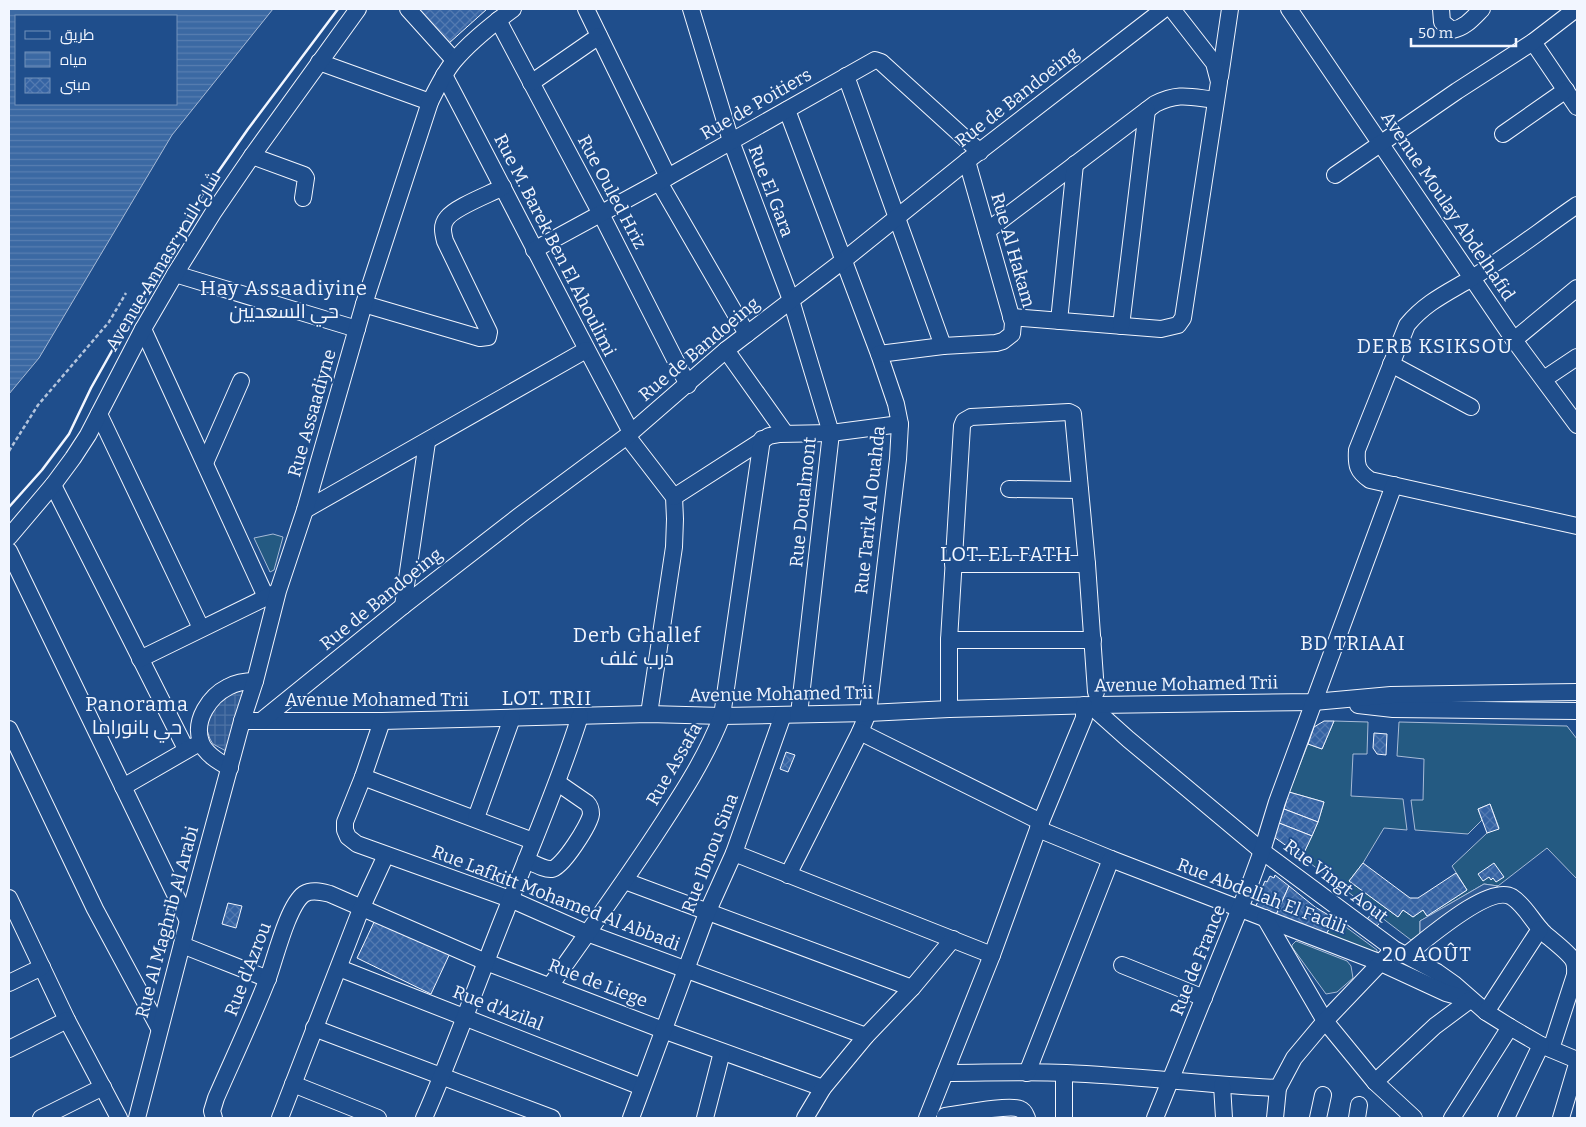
<svg xmlns="http://www.w3.org/2000/svg" width="1586" height="1127" font-family="Bitter,Cairo,serif">
	<defs>
		<pattern id="plaza-grid" width="8" height="8" patternUnits="userSpaceOnUse" patternTransform="scale(1.25)"><rect width="8" height="8" fill="#305b95"/><path d="M0 4h8M4 0v8" fill="none" stroke="#4e73a5"/></pattern>
		<pattern id="water-rules" width="6" height="5" patternUnits="userSpaceOnUse" patternTransform="scale(1.25)"><rect width="6" height="5" fill="#3b69a3"/><path d="M0 2.5h6" fill="none" stroke="#587fb1"/></pattern>
		<pattern id="building-cross-hatch" width="8" height="8" patternUnits="userSpaceOnUse" patternTransform="scale(1.25)"><rect width="8" height="8" fill="#3563a3"/><path d="M0 0l8 8M0 8l8-8" fill="none" stroke="#537ab1"/></pattern>
	</defs>
	<rect width="100%" height="100%" fill="#1f4e8c"/>
	<g fill="#245a82" stroke="#a8bbd7">
		<path d="M273 534 283 537 274 570 270 572 254 538Z"/>
		<path d="M1334 721 1368 722 1367 754H1353L1351 796 1403 799 1407 830 1384 828 1363 863 1349 881 1398 917 1403 910 1413 917 1423 910 1427 916 1467 890 1452 866 1487 833 1499 828 1490 804 1478 809 1482 820 1468 834 1415 830 1411 800H1423L1424 759 1397 756 1399 722 1567 726 1577 739V879L1547 848 1498 886 1484 884 1420 921V934L1411 940 1302 857 1318 822 1324 802 1289 792 1308 744 1322 749Z"/>
		<path d="M1335 919 1377 950V954L1325 936Z"/>
		<path d="M1296 941 1347 961 1351 966 1353 978 1337 992 1326 994 1292 947V945Z"/>
	</g>
	<path fill="#305b95" stroke="#a8bbd7" d="M1484 884 1498 886 1420 934V921Z"/>
	<path fill="url(#plaza-grid)" stroke="#a8bbd7" d="M244 689 226 751 213 744 210 739 205 724 216 700Z"/>
	<path fill="url(#water-rules)" stroke="#a8bbd7" fill-rule="evenodd" d="M9 9H273L172 135 39 358 9 394ZM16 16H176V104H16Z"/>
	<g fill="url(#building-cross-hatch)" stroke="#f2f6ff">
		<path d="M416 9H487L448 44Z"/>
		<path d="M1324 721H1334L1322 749 1308 744 1314 727Z"/>
		<path d="M1374 733 1387 734 1386 755 1377 754 1373 748Z"/>
		<path d="M786 752 795 755 788 772 780 769Z"/>
		<path d="M1289 792 1324 802 1318 822 1284 809Z"/>
		<path d="M1490 804 1499 829 1487 833 1478 809Z"/>
		<path d="M1284 809 1318 822 1312 836 1279 823Z"/>
		<path d="M1279 823 1312 836 1302 857 1274 837Z"/>
		<path d="M1363 863 1410 898H1418L1456 873 1467 890 1427 916 1423 910 1413 917 1403 910 1398 917 1349 881Z"/>
		<path d="M1494 863 1504 877 1496 882 1493 878 1491 880 1489 877 1483 881 1478 874Z"/>
		<path d="M1275 875 1289 886 1276 915 1255 907 1259 900 1257 899 1265 881 1267 882 1270 876 1274 878Z"/>
		<path d="M1289 886 1315 907 1335 919 1325 936 1305 925 1303 927 1276 915Z"/>
		<path d="M228 903 242 906 236 928 222 924Z"/>
		<path d="M1374 911 1383 919 1377 926 1367 919Z"/>
		<path d="M376 918 451 951 431 994 357 958Z"/>
	</g>
	<g fill="none" stroke-linecap="round" stroke-linejoin="round">
		<g stroke="#f2f6ff" stroke-width="18">
			<g id="minor">
				<path d="M408 9 454 60"/>
				<path d="M586 9 668 177"/>
				<path d="M691 9 731 141 791 300 831 433 799 714"/>
				<path d="M1289 9 1514 340 1577 425"/>
				<path d="M1441 9 1442 22 1452 30C1465 28 1473 18 1482 9"/>
				<path d="M498 20 601 214 688 385"/>
				<path d="M1533 42 1577 107"/>
				<path d="M319 62 430 102"/>
				<path d="M444 75C507 194 567 314 631 432"/>
				<path d="M846 76 943 346"/>
				<path d="M1220 77 1230 9"/>
				<path d="M531 83 599 36"/>
				<path d="M787 110 879 354 896 404 900 424 898 459 868 713 860 732 788 875"/>
				<path d="M1503 134 1566 90"/>
				<path d="M252 156 304 175 306 178 303 198"/>
				<path d="M1335 175 1457 91 1533 42 1576 9"/>
				<path d="M659 182 747 334"/>
				<path d="M1577 205C1542 229 1508 256 1472 278 1447 293 1426 302 1407 325L1357 450C1356 465 1357 471 1370 480L1577 526"/>
				<path d="M987 231 1155 104C1179 92 1190 97 1216 100"/>
				<path d="M534 250 668 177 875 60 881 62 980 152"/>
				<path d="M175 274 357 329"/>
				<path d="M364 304 480 338 488 337 489 332 445 241C443 233 441 225 447 218 455 207 490 194 503 187"/>
				<path d="M1011 317 1161 329 1178 325 1183 318 1219 82 1214 63 1172 9"/>
				<path d="M1059 321 1075 164"/>
				<path d="M1121 326 1147 110"/>
				<path d="M143 329 266 597"/>
				<path d="M1514 340 1577 288"/>
				<path d="M726 350 785 433"/>
				<path d="M879 354 943 346 996 343 1003 341 1012 334 1013 323 967 161"/>
				<path d="M1391 364 1471 407"/>
				<path d="M1544 379 1577 357"/>
				<path d="M99 414 201 628"/>
				<path d="M627 436 674 497 675 519 674 547 649 714"/>
				<path d="M205 463 241 381"/>
				<path d="M53 485 186 749"/>
				<path d="M1009 489 1080 490"/>
				<path d="M674 497 769 436 780 434 831 433 900 424"/>
				<path d="M305 510 586 350"/>
				<path d="M9 537 53 485 73 458 88 435 143 329 175 274 213 213 252 156 358 9"/>
				<path d="M9 551 188 921"/>
				<path d="M953 564H1087"/>
				<path d="M403 606 427 442"/>
				<path d="M949 640H1093"/>
				<path d="M140 659 275 593"/>
				<path d="M1090 705 1128 739 1262 851 1394 949 1437 972 1454 984 1486 1012 1510 1027 1541 1045 1577 1060"/>
				<path d="M1358 705 1393 709 1577 711"/>
				<path d="M949 709V640L962 426 964 421 971 417 1069 412 1073 414 1087 564 1096 692"/>
				<path d="M242 721H382L649 714 722 716 868 713 949 709 1097 705 1314 702 1391 695 1577 692"/>
				<path d="M261 721 403 606 523 513 627 436 726 350 844 260 967 161 1164 9"/>
				<path d="M382 721 363 777 345 822V830L348 837 357 844 510 899 587 933 866 1036"/>
				<path d="M9 729 95 909 159 1028"/>
				<path d="M860 732 1041 822"/>
				<path d="M230 768C219 762 205 754 201 742 193 720 210 696 228 687 237 682 246 681 255 681"/>
				<path d="M363 777 533 841"/>
				<path d="M123 787 194 746"/>
				<path d="M476 818 512 718"/>
				<path d="M1038 829 1111 859 1381 963 1446 993 1468 999"/>
				<path d="M734 853 992 955"/>
				<path d="M526 860C533 863 545 870 552 869 562 868 590 824 591 814 591 809 590 806 587 803L558 783"/>
				<path d="M625 881 912 988"/>
				<path d="M9 898 67 1020 119 1118"/>
				<path d="M1265 918 1325 1021 1375 1082 1414 1118"/>
				<path d="M182 945 268 979"/>
				<path d="M1406 955C1425 941 1489 883 1512 897 1526 906 1533 923 1545 934 1553 941 1568 952 1573 960 1576 965 1575 970 1575 975L1551 1049"/>
				<path d="M1122 965 1204 998"/>
				<path d="M339 968 642 1087"/>
				<path d="M9 983 42 967"/>
				<path d="M550 986C586 935 623 884 657 832 682 794 705 759 722 716L762 439"/>
				<path d="M1486 1012 1540 929"/>
				<path d="M314 1028 552 1118"/>
				<path d="M9 1049 67 1020"/>
				<path d="M945 1073C985 1073 1026 1071 1066 1073 1137 1076 1207 1085 1278 1088"/>
				<path d="M1027 1073 1111 859"/>
				<path d="M1375 1082 1435 1026 1470 1000"/>
				<path d="M293 1084 378 1118"/>
				<path d="M1222 1085 1224 1118"/>
				<path d="M945 1116C960 1114 1010 1104 1020 1109 1025 1111 1025 1114 1027 1118"/>
				<path d="M41 1118 103 1087"/>
				<path d="M137 1118 188 921 242 721 255 681 278 591 305 510 364 304 430 102C437 88 444 73 454 61 469 43 494 23 513 9"/>
				<path d="M214 1118 212 1111 216 1098C233 1059 252 1019 268 978 275 959 288 905 304 894 312 889 322 892 330 894L486 962 663 1030 823 1088"/>
				<path d="M280 1118 361 909 386 855"/>
				<path d="M424 1118C454 1050 478 980 506 911 531 846 559 783 580 716"/>
				<path d="M631 1118 707 913 734 853 783 715"/>
				<path d="M705 1118 722 1052"/>
				<path d="M805 1118 823 1088 866 1036 912 988 953 939"/>
				<path d="M927 1118 992 955 1038 829 1084 718V705"/>
				<path d="M1064 1118V1073"/>
				<path d="M1155 1118 1251 881 1262 851 1277 802 1394 485"/>
				<path d="M1275 1118 1278 1088 1294 1058 1325 1021 1387 956"/>
				<path d="M1318 1118 1323 1095"/>
				<path d="M1357 1118 1359 1105"/>
				<path d="M1452 1118 1510 1027"/>
				<path d="M1506 1118 1541 1045"/>
				<path d="M1561 1118 1577 1064"/>
			</g>
		</g>
		<path stroke="#b3c4dc" stroke-width="2.5" stroke-dasharray="4 2.5" stroke-linecap="butt" d="M9 451 38 405 109 322 126 293"/>
		<use href="#minor" stroke="#1f4e8c" stroke-width="16"/>
		<path stroke="#f2f6ff" stroke-width="2.5" d="M9 507 42 470 69 434 91 388 176 237 204 192 248 129 338 9"/>
	</g>
	<g text-anchor="middle" stroke-width="4" stroke-linejoin="round" paint-order="stroke">
		<g font-size="18" fill="#f2f6ff" stroke="#1f4e8c">
			<text transform="translate(1017 97) rotate(-38)" y="6">Rue de Bandoeing</text>
			<text transform="translate(756 104) rotate(-30)" y="6">Rue de Poitiers</text>
			<text transform="translate(771 191) rotate(69)" y="6">Rue El Gara</text>
			<text transform="translate(612 192) rotate(62)" y="6">Rue Ouled Hriz</text>
			<text transform="translate(1448 206) rotate(56)" y="6">Avenue Moulay Abdelhafid</text>
			<text transform="translate(555 245) rotate(63)" y="6">Rue M. Barek Ben El Ahoulimi</text>
			<text transform="translate(1013 250) rotate(74)" y="6">Rue Al Hakam</text>
			<text transform="translate(163 261) rotate(-59)" y="6">Avenue Annasr شارع النصر</text>
			<text transform="translate(699 349) rotate(-40)" y="6">Rue de Bandoeing</text>
			<text transform="translate(312 413) rotate(-74)" y="6">Rue Assaadiyne</text>
			<text transform="translate(803 502) rotate(-84)" y="6">Rue Doualmont</text>
			<text transform="translate(870 510) rotate(-84)" y="6">Rue Tarik Al Ouahda</text>
			<text transform="translate(381 599) rotate(-39)" y="6">Rue de Bandoeing</text>
			<text transform="translate(1186 684) rotate(-1)" y="6">Avenue Mohamed Trii</text>
			<text transform="translate(781 694) rotate(-1)" y="6">Avenue Mohamed Trii</text>
			<text x="377" y="706">Avenue Mohamed Trii</text>
			<text transform="translate(674 764) rotate(-60)" y="6">Rue Assafa</text>
			<text transform="translate(710 853) rotate(-69)" y="6">Rue Ibnou Sina</text>
			<text transform="translate(1336 881) rotate(37)" y="6">Rue Vingt Aout</text>
			<text transform="translate(1262 896) rotate(21)" y="6">Rue Abdellah El Fadili</text>
			<text transform="translate(556 898) rotate(21)" y="6">Rue Lafkitt Mohamed Al Abbadi</text>
			<text transform="translate(167 922) rotate(-75)" y="6">Rue Al Maghrib Al Arabi</text>
			<text transform="translate(1198 960) rotate(-68)" y="6">Rue de France</text>
			<text transform="translate(248 969) rotate(-69)" y="6">Rue d'Azrou</text>
			<text transform="translate(598 983) rotate(21)" y="6">Rue de Liege</text>
			<text transform="translate(498 1008) rotate(21)" y="6">Rue d'Azilal</text>
		</g>
		<g font-size="20" letter-spacing="1" fill="#f2f6ff" stroke="#1f4e8c">
			<text x="284" y="295">Hay Assaadiyine<tspan x="284" dy="23">حي السعديين</tspan></text>
			<text x="1435" y="353">DERB KSIKSOU</text>
			<text x="1006" y="561">LOT. EL FATH</text>
			<text x="637" y="642">Derb Ghallef<tspan x="637" dy="23">درب غلف</tspan></text>
			<text x="1353" y="650">BD TRIAAI</text>
			<text x="547" y="705">LOT. TRII</text>
			<text x="137" y="711">Panorama<tspan x="137" dy="23">حي بانوراما</tspan></text>
			<text x="1427" y="961">20 AOÛT</text>
		</g>
	</g>
	<rect width="1586" height="1127" fill="none" stroke="#f2f6ff" stroke-width="20"/>
	<rect x="15" y="15" width="162" height="90" fill="#1f4e8c" stroke="#7391ba"/>
	<rect x="25" y="31" width="25" height="8" fill="#1f4e8c" stroke="#7391ba"/>
	<text x="60" y="40" font-size="15" fill="#f2f6ff">طريق</text>
	<rect x="25" y="52" width="25" height="15" fill="url(#water-rules)" stroke="#7391ba"/>
	<text x="60" y="65" font-size="15" fill="#f2f6ff">مياه</text>
	<rect x="25" y="78" width="25" height="15" fill="url(#building-cross-hatch)" stroke="#7391ba"/>
	<text x="60" y="90" font-size="15" fill="#f2f6ff">مبنى</text>
	<path d="M1411 38v8h105v-8" fill="none" stroke="#f2f6ff" stroke-width="2.5"/>
	<text x="1418" y="38" font-size="15" fill="#f2f6ff" stroke="#1f4e8c" stroke-width="4" paint-order="stroke">50 m</text>
</svg>
